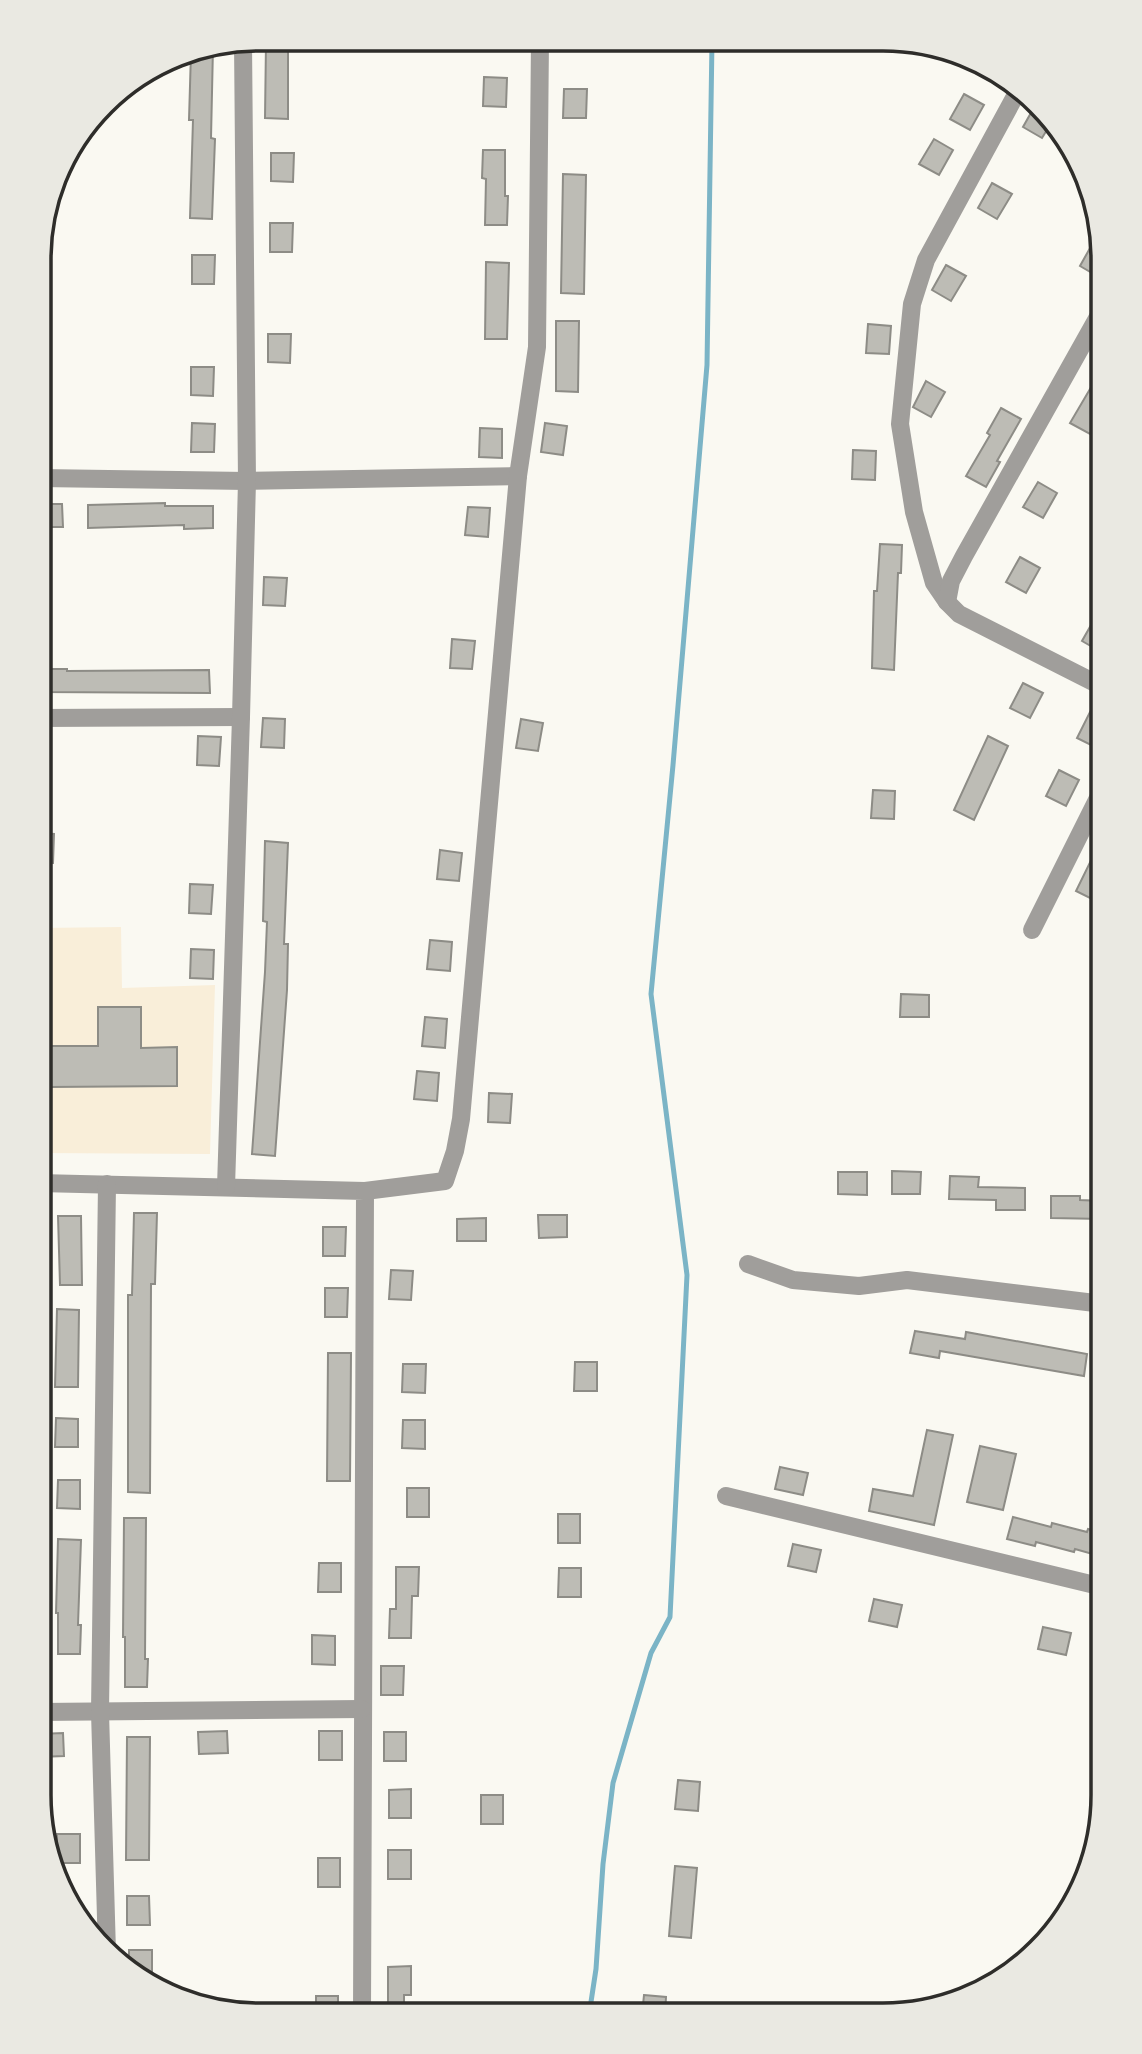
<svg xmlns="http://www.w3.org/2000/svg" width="1142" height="2054" font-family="'Noto Serif',serif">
	<rect width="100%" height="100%" fill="#faf9f2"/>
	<path fill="#f9eed9" d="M121 927 122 988 215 985 210 1154 39 1153 40 928Z"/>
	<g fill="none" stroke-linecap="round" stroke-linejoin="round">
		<path stroke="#7bb4c6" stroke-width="5" d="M589 2015 596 1969 603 1864 613 1783 651 1653 670 1617 687 1275 651 994 673 765 707 365 712 41"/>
	</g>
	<g fill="#bdbcb5" stroke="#8d8c86" stroke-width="2">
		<path d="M266 43H288V119L265 118Z"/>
		<path d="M213 47 211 138 215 139 212 219 190 218 193 120H189L191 52Z"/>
		<path d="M484 77 507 78 506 107 483 106Z"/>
		<path d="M564 89H587L586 118H563Z"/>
		<path d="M964 94 984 105 970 130 950 119Z"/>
		<path d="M1036 104 1050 125 1042 138 1023 127Z"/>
		<path d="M934 139 953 150 939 175 919 164Z"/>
		<path d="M483 150H505V196H508L507 225H485L486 179 482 178Z"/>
		<path d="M271 153H294L293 182 271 181Z"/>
		<path d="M563 174 586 175 584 294 561 293Z"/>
		<path d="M992 183 1012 194 997 219 978 208Z"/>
		<path d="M270 223H293L292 252H270Z"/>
		<path d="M1099 232 1103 259V269L1099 277 1080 266Z"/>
		<path d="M192 255H215L214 284H192Z"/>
		<path d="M486 262 509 263 507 339H485Z"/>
		<path d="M946 265 966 276 951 301 932 290Z"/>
		<path d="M556 321H579L578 392 556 391Z"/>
		<path d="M868 324 891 326 889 354 866 353Z"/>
		<path d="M268 334H291L290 363 268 362Z"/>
		<path d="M191 367H214L213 396 191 395Z"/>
		<path d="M1103 367V411L1090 434 1070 423Z"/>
		<path d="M926 381 945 392 931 417 913 407Z"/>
		<path d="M1001 408 1021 419 997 461 1000 462 986 487 966 476 990 435 987 433Z"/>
		<path d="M192 423 215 424 214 452H191Z"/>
		<path d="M545 423 567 426 563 455 541 452Z"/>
		<path d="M480 428 502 429V458L479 457Z"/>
		<path d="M853 450 876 451 875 480 852 479Z"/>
		<path d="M1038 482 1057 493 1043 518 1023 507Z"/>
		<path d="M165 503V506H213V528L184 529V525L88 528V505Z"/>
		<path d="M40 504H62L63 527H40Z"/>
		<path d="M468 507 490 508 488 537 465 535Z"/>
		<path d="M880 544 902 545 901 573H898L894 670 872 668 874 591H877Z"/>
		<path d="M1020 557 1040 568 1026 593 1006 582Z"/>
		<path d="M264 577 287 578 285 606 263 605Z"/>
		<path d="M1103 604V653L1082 641Z"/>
		<path d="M452 639 475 641 472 669 450 668Z"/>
		<path d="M40 669H67V671L209 670 210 693 40 692Z"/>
		<path d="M1023 683 1043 693 1030 718 1010 708Z"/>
		<path d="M1090 712 1103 719V735L1097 748 1077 738Z"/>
		<path d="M263 718 285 719 284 748 261 747Z"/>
		<path d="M521 719 543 723 538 751 516 748Z"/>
		<path d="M198 736 221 737 219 766 197 765Z"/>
		<path d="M988 736 1008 746 974 820 954 810Z"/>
		<path d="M1059 770 1079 780 1066 806 1046 796Z"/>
		<path d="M873 790 895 791 894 819 871 818Z"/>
		<path d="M40 833 54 834 53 863 40 862Z"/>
		<path d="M1103 836V887L1096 901 1076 891Z"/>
		<path d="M265 841 288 843 284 944H288L287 990 275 1156 252 1154 265 972 267 922 263 921Z"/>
		<path d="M440 850 462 853 459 881 437 879Z"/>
		<path d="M190 884 213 885 211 914 189 913Z"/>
		<path d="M430 940 452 942 450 971 427 969Z"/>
		<path d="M191 949 214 950 213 979 190 978Z"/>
		<path d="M901 994 929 995V1017H900Z"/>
		<path d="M98 1007H141V1048L177 1047V1086L50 1087V1046H98Z"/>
		<path d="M425 1017 447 1019 445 1048 422 1046Z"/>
		<path d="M417 1071 439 1073 437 1101 414 1099Z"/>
		<path d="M489 1093 512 1094 510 1123 488 1122Z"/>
		<path d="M892 1171 921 1172 920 1194H892Z"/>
		<path d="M838 1172H867V1195L838 1194Z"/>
		<path d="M950 1176 979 1177 978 1187 1025 1188V1210H996V1200L949 1199Z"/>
		<path d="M1051 1196H1080V1200L1103 1201V1219L1051 1218Z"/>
		<path d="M134 1213H157L155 1284H151L150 1493 128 1492V1295H132Z"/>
		<path d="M538 1215H567V1237L539 1238Z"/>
		<path d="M58 1216H81L82 1285H60Z"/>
		<path d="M486 1218V1241H457V1219Z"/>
		<path d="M323 1227H346L345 1256H323Z"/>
		<path d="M391 1270 413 1271 411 1300 389 1299Z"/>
		<path d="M325 1288H348L347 1317H325Z"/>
		<path d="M57 1309 79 1310 78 1387H55Z"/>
		<path d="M915 1331 965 1339 966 1332 1087 1354 1084 1376 940 1351 939 1358 910 1353Z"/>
		<path d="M328 1353H351L350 1481H327Z"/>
		<path d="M575 1362H597V1391H574Z"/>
		<path d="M403 1364H426L425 1393 402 1392Z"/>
		<path d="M56 1418 78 1419V1447H55Z"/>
		<path d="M403 1420H425V1449L402 1448Z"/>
		<path d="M927 1430 953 1435 934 1525 869 1511 873 1489 913 1496Z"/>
		<path d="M980 1446 1016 1454 1003 1510 967 1502Z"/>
		<path d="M780 1467 808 1473 803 1495 775 1489Z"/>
		<path d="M58 1480H80V1509L57 1508Z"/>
		<rect x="407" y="1488" width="22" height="29"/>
		<rect x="558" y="1514" width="22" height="29"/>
		<path d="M1013 1517 1051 1527 1052 1523 1087 1532 1088 1529 1103 1533V1557L1075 1549 1074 1552 1036 1542 1035 1546 1007 1539Z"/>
		<path d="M124 1518H146L145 1659H148L147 1687H125V1637H123Z"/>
		<path d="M58 1539 81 1540 78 1625H81L80 1654H58V1613H56Z"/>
		<path d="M793 1544 821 1550 816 1572 788 1566Z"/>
		<path d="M319 1563H341V1592H318Z"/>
		<path d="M396 1567H419L418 1596H412L411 1638H389L390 1609H396Z"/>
		<path d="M559 1568H581V1597H558Z"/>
		<path d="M874 1599 902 1605 897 1627 869 1621Z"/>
		<path d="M1043 1627 1071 1633 1066 1655 1038 1649Z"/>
		<path d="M312 1635 335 1636V1665L312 1664Z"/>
		<path d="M381 1666H404L403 1695H381Z"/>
		<path d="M227 1731 228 1753 199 1754 198 1732Z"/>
		<rect x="319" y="1731" width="23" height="29"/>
		<rect x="384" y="1732" width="22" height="29"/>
		<path d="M63 1733 64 1756 39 1757V1734Z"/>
		<path d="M127 1737H150L149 1860H126Z"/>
		<path d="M678 1780 700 1782 698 1811 675 1809Z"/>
		<path d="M411 1789V1818H389V1790Z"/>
		<rect x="481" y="1795" width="22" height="29"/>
		<rect x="57" y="1834" width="23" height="29"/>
		<rect x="388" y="1850" width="23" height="29"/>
		<rect x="318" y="1858" width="22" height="29"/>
		<path d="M675 1866 697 1868 691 1938 669 1936Z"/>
		<path d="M127 1896H149L150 1925H127Z"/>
		<path d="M129 1950H152V1981L129 1972Z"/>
		<path d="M411 1966V1995H404V2014H388V1967Z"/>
		<path d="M644 1995 666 1997 665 2015H642Z"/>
		<rect x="316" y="1996" width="22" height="18"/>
	</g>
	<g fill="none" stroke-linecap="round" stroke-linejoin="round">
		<g stroke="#a09e9b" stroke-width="18">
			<path d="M1019 89 926 260 912 304 900 424 914 512 934 583 947 602 959 614 1103 687"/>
			<path d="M40 478 247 481 518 476"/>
			<path d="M947 602 951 581 964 556 1103 308"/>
			<path d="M40 718 241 717"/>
			<path d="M1032 930 1103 788"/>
			<path d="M39 1183 365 1191 362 2014"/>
			<path d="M226 1187 241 717 247 481 243 42"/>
			<path d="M365 1191 445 1181 455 1151 461 1119 518 476 537 347 540 40"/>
			<path d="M748 1264 793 1280 859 1286 907 1280 1103 1304"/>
			<path d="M726 1496 1103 1587"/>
			<path d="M39 1712 362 1709"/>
			<path d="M107 1952 100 1712 107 1184"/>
		</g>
	</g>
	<path d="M0 0H1142V2054H0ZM259 51H883A208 208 0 0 1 1091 259V1795A208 208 0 0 1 883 2003H259A208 208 0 0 1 51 1795V259A208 208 0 0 1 259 51Z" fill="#eae9e2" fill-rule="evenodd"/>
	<path fill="none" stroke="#2e2d2a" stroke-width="3.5" d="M259 51H883A208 208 0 0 1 1091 259V1795A208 208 0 0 1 883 2003H259A208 208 0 0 1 51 1795V259A208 208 0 0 1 259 51Z"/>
</svg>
